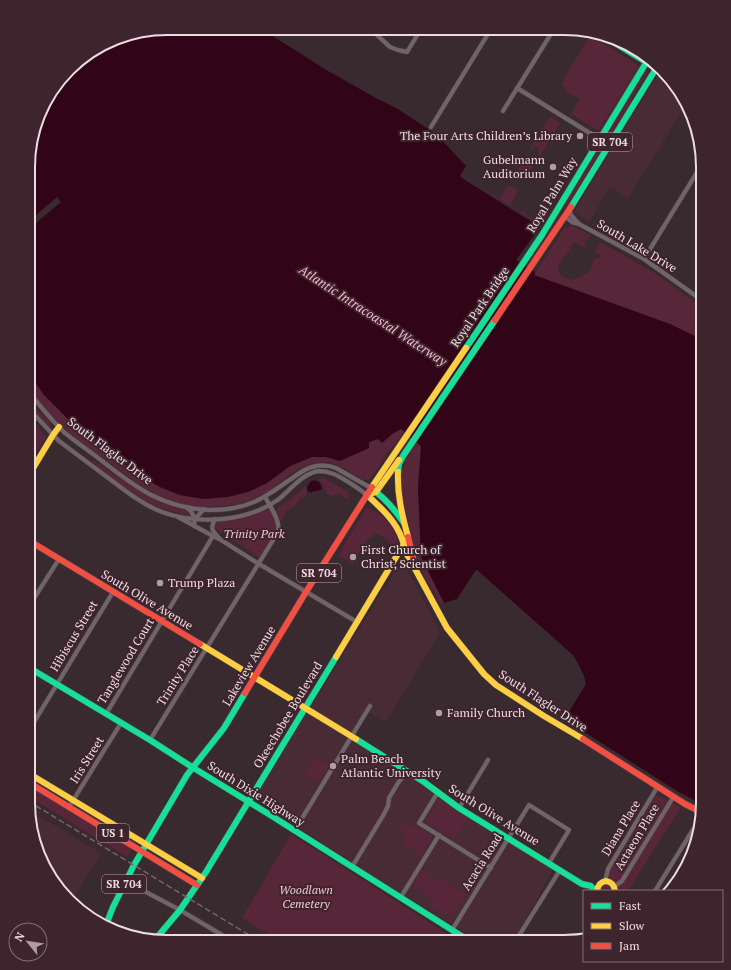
<svg xmlns="http://www.w3.org/2000/svg" width="731" height="970" font-family="'PT Serif',serif">
	<rect width="100%" height="100%" fill="#382a2f"/>
	<g fill="#492b36">
		<path d="M660 71 687 103 628 198 610 187 589 222 574 212Z"/>
		<path d="M403 562 431 614 440 633 386 722 366 711 352 734 353 741 432 792 469 817 553 870 513 942H480L356 865 298 827 255 797 400 563Z"/>
		<path d="M30 811 101 853 73 900 42 865Z"/>
	</g>
	<g fill="#572639">
		<path d="M590 36 637 64 638 67 599 130H597L571 114 580 99 565 91 566 88 561 85 570 68Z"/>
		<path d="M639 66 640 67V68L600 133 599 132Z"/>
		<path d="M645 70H647L648 72 632 98 629 107 611 136 610 138H607L605 136Z"/>
		<path d="M550 116 556 120 561 122 539 157 538 156 539 153 538 147H536L529 150Z"/>
		<path d="M599 146 602 147V150L573 198 564 209V203Z"/>
		<path d="M528 153H529L527 159 529 163 534 161 537 158 538 159 527 176 522 177 518 174 517 171Z"/>
		<path d="M508 185H509L518 191 510 205 522 212 524 210H525L524 213 535 220 534 221 493 195V194L500 198Z"/>
		<path d="M559 212 561 216 530 261 528 260Z"/>
		<path d="M572 226 591 235 588 239 584 241 586 249 574 242C570 249 566 257 559 262 559 265 558 269 559 271 563 285 582 279 589 271 591 268 593 263 594 259H598L601 256V255L597 253 595 250 600 242 653 272 703 308V311L693 326 703 332V340L670 324 534 275 564 228Z"/>
		<path d="M29 369 33 379 44 395 68 419 140 476 160 487 179 495 204 499 267 483 290 466 312 457H326L340 461 369 448 366 440 380 434 385 441 392 434 401 429 421 446 418 488 421 557 437 589 444 594 457 599 444 603 441 605 433 590 425 579 416 556 404 504 401 481V473L406 459 413 446 406 440 400 438C396 444 391 448 387 453 381 462 376 473 368 480H363C351 473 339 463 325 462 302 461 284 481 267 492 241 508 207 510 178 503 155 497 137 483 118 469 106 460 94 451 81 442 64 429 49 414 36 397 34 395 30 391 29 387 28 383 29 374 29 369Z"/>
		<path d="M29 399C31 403 34 407 37 410 44 416 51 419 51 428L49 427 29 405Z"/>
		<path d="M29 418 46 437 37 451 29 444Z"/>
		<path d="M93 461H95L138 490 151 498 164 504 185 510 191 514 190 515C180 513 170 512 160 508 135 498 114 479 93 463Z"/>
		<path d="M322 477 348 492 349 500 339 494 331 496 326 492 327 491 324 489 323 486 320 481Z"/>
		<path d="M306 485V489L307 493 304 498 300 499 293 508 288 510 281 520H280L275 510 292 498Z"/>
		<path d="M367 508C380 511 389 521 395 533 396 535 398 539 397 542 397 543 395 546 394 548L388 543 389 541 376 533 371 538 368 539 353 564 350 563 338 555 365 510Z"/>
		<path d="M267 510H270C273 517 278 523 276 531L260 558 215 528V524L217 522C234 521 251 516 267 510Z"/>
		<path d="M315 757 329 765 319 782 304 774Z"/>
		<path d="M28 784 75 812 83 810 136 841 127 857 28 796Z"/>
		<path d="M656 795 681 807 628 891H592L611 869Z"/>
		<path d="M439 800 467 818 455 840 427 822 426 821Z"/>
		<path d="M402 823 405 825 418 828 433 837 421 855 402 844 405 840 401 825Z"/>
		<path d="M291 834 460 942 279 941 242 918Z"/>
		<path d="M422 870 442 882 444 880 466 894 451 918 430 905 433 898 413 886Z"/>
	</g>
	<g fill="#320418">
		<path d="M167 28H260L328 71 376 98 398 109 434 133 442 140 466 166 460 176 465 180 540 227 516 260 535 272 534 275 670 324 703 340V805L677 791 573 725 565 718 586 684C584 673 579 665 573 655L477 570H476L457 599 444 603 421 557 418 488 421 446 401 429 392 434 382 443 378 439 370 442 369 443V448L340 461 326 457H312L290 466 267 483 248 492 228 497 204 499 180 495 160 487 140 476 68 419 44 395 33 379 29 369V149L47 98 76 62 122 35Z"/>
		<path d="M311 481C317 479 322 483 322 490L321 489 319 491 317 490 315 492 313 491 311 493 309 491 308 493 307 487Z"/>
	</g>
	<path fill="#382a2f" d="M57 197 61 202 29 229V221Z"/>
	<g fill="none" stroke-linecap="round" stroke-linejoin="round">
		<g stroke="#54474c" stroke-width="5">
			<g id="street">
				<path d="M367 29 376 34 390 47 398 50 407 52 421 29"/>
				<path d="M348 31 357 29"/>
				<path d="M517 88 609 145"/>
				<path d="M503 111 554 29"/>
				<path d="M431 127 491 29"/>
				<path d="M569 208 571 215 579 224 644 259 703 301"/>
				<path d="M565 216 572 222 579 224"/>
				<path d="M644 259 702 164"/>
				<path d="M29 392C40 406 52 421 65 433 75 441 86 449 97 457 134 486 160 508 210 510 225 510 240 508 254 502 268 496 279 487 291 479 297 475 304 469 312 467 320 465 328 465 336 468L371 488"/>
				<path d="M29 409 59 441 127 492C138 500 149 507 162 512 198 525 247 522 279 499 291 489 303 473 319 471 332 471 340 477 350 483 356 487 362 491 367 495"/>
				<path d="M187 508 191 511 195 519"/>
				<path d="M178 517 213 536 221 540 259 564 357 622"/>
				<path d="M215 519C210 529 212 530 219 538"/>
				<path d="M194 526 195 519 204 509"/>
				<path d="M28 608 59 559"/>
				<path d="M106 714 213 536"/>
				<path d="M28 732 113 592"/>
				<path d="M150 740 278 532C281 522 270 506 265 497"/>
				<path d="M438 792 419 823 491 868"/>
				<path d="M69 807 121 723"/>
				<path d="M459 808 488 760"/>
				<path d="M295 830 370 706"/>
				<path d="M352 867 384 814 388 806 389 798 398 783 407 771"/>
				<path d="M125 881 180 910 232 941"/>
				<path d="M605 881 608 869 658 786"/>
				<path d="M615 886 622 881 674 796"/>
				<path d="M655 891 702 815"/>
				<path d="M401 897 439 835"/>
				<path d="M452 930 529 805 569 830 549 863"/>
				<path d="M515 942 560 870"/>
			</g>
		</g>
		<g stroke="#54474c" stroke-width="7">
			<g id="fast">
				<path d="M615 43 659 70"/>
				<path d="M571 207 657 67"/>
				<path d="M466 348 542 235 649 58"/>
				<path d="M398 472 399 464 403 456 495 320"/>
				<path d="M372 489C385 498 395 510 404 523"/>
				<path d="M28 667 150 740 192 767"/>
				<path d="M356 739 424 782 459 808 582 884 591 886 595 891"/>
				<path d="M192 767 267 813 471 942"/>
				<path d="M106 925 113 907 134 865 187 775 224 728 245 693"/>
				<path d="M154 941 180 910 206 872 336 657"/>
			</g>
		</g>
		<g stroke="#54474c" stroke-width="7">
			<g id="slow">
				<path d="M29 475 53 435 59 427"/>
				<path d="M372 487 466 348"/>
				<path d="M367 495C381 508 396 521 402 539 406 549 406 557 413 565L447 628 484 674 496 685 544 716 583 739"/>
				<path d="M367 495 376 492 399 460"/>
				<path d="M200 644 356 739"/>
				<path d="M336 657 408 537C402 515 397 494 398 472"/>
				<path d="M28 773 202 878"/>
				<path d="M597 891C598 885 600 882 606 881 612 882 614 885 615 891"/>
			</g>
		</g>
		<g stroke="#54474c" stroke-width="7">
			<g id="jam">
				<path d="M495 320 571 207"/>
				<path d="M408 537 413 557V565"/>
				<path d="M28 540 200 644"/>
				<path d="M245 693 306 592 372 487"/>
				<path d="M583 739 685 804 703 813"/>
				<path d="M28 782 197 885"/>
			</g>
		</g>
		<use href="#street" stroke="#716468" stroke-width="4"/>
		<use href="#fast" stroke="#16e098" stroke-width="6"/>
		<use href="#slow" stroke="#ffcf43" stroke-width="6"/>
		<use href="#jam" stroke="#f24e42" stroke-width="6"/>
		<path stroke="#72666a" stroke-width="1.5" stroke-dasharray="6 3" stroke-linecap="butt" d="M28 801 259 941"/>
	</g>
	<g fill="#ae9ea3" stroke="#3e242d" stroke-width="1.5">
		<circle cx="580" cy="136" r="4"/>
		<circle cx="553" cy="167" r="4"/>
		<circle cx="353" cy="557" r="4"/>
		<circle cx="160" cy="583" r="4"/>
		<circle cx="439" cy="713" r="4"/>
		<circle cx="333" cy="766" r="4"/>
	</g>
	<g text-anchor="middle" stroke-width="4" stroke-linejoin="round" paint-order="stroke">
		<g fill="#3e242d" stroke="#b9a5ab" stroke-width="1">
			<rect x="588" y="133" width="44" height="18" rx="3"/>
			<rect x="297" y="564" width="44" height="18" rx="3"/>
			<rect x="97" y="824" width="32" height="18" rx="3"/>
			<rect x="102" y="875" width="44" height="18" rx="3"/>
		</g>
		<g font-size="11" font-weight="bold" fill="#eedce1">
			<text x="610" y="146">SR 704</text>
			<text x="319" y="577">SR 704</text>
			<text x="113" y="837">US 1</text>
			<text x="124" y="888">SR 704</text>
		</g>
		<g font-size="12" fill="#eedce1" stroke="#3e242d" text-anchor="start">
			<text x="572" y="140" text-anchor="end">The Four Arts Children’s Library</text>
			<text x="545" y="164" text-anchor="end">Gubelmann<tspan x="545" dy="14">Auditorium</tspan></text>
			<text x="361" y="554">First Church of<tspan x="361" dy="14">Christ, Scientist</tspan></text>
			<text x="168" y="587">Trump Plaza</text>
			<text x="447" y="717">Family Church</text>
			<text x="341" y="763">Palm Beach<tspan x="341" dy="14">Atlantic University</tspan></text>
		</g>
		<g font-size="12" fill="#eedce1" stroke="#3e242d">
			<text transform="translate(552 195) rotate(-59)" y="4">Royal Palm Way</text>
			<text transform="translate(637 246) rotate(31)" y="4">South Lake Drive</text>
			<text transform="translate(480 307) rotate(-56)" y="4">Royal Park Bridge</text>
			<text transform="translate(110 451) rotate(37)" y="4">South Flagler Drive</text>
			<text transform="translate(147 600) rotate(31)" y="4">South Olive Avenue</text>
			<text transform="translate(74 636) rotate(-59)" y="4">Hibiscus Street</text>
			<text transform="translate(126 661) rotate(-59)" y="4">Tanglewood Court</text>
			<text transform="translate(249 666) rotate(-59)" y="4">Lakeview Avenue</text>
			<text transform="translate(178 676) rotate(-58)" y="4">Trinity Place</text>
			<text transform="translate(543 701) rotate(33)" y="4">South Flagler Drive</text>
			<text transform="translate(288 715) rotate(-59)" y="4">Okeechobee Boulevard</text>
			<text transform="translate(87 760) rotate(-58)" y="4">Iris Street</text>
			<text transform="translate(256 794) rotate(32)" y="4">South Dixie Highway</text>
			<text transform="translate(494 815) rotate(32)" y="4">South Olive Avenue</text>
			<text transform="translate(621 828) rotate(-59)" y="4">Diana Place</text>
			<text transform="translate(637 837) rotate(-59)" y="4">Actaeon Place</text>
			<text transform="translate(482 862) rotate(-58)" y="4">Acacia Road</text>
		</g>
		<g font-size="12" font-style="italic" fill="#f3c5d4" stroke="#3e242d">
			<text x="254" y="538">Trinity Park</text>
			<text x="306" y="894">Woodlawn<tspan x="306" dy="14">Cemetery</tspan></text>
		</g>
		<g font-size="13" font-style="italic" fill="#f8b4cb" stroke="#3e242d">
			<text transform="translate(373 315) rotate(33)" y="5">Atlantic Intracoastal Waterway</text>
		</g>
	</g>
	<path d="M0 0H731V970H0ZM167 35H564A132 132 0 0 1 696 167V803A132 132 0 0 1 564 935H167A132 132 0 0 1 35 803V167A132 132 0 0 1 167 35Z" fill="#3e242d" fill-rule="evenodd"/>
	<path fill="none" stroke="#eedce1" stroke-width="2" d="M167 35H564A132 132 0 0 1 696 167V803A132 132 0 0 1 564 935H167A132 132 0 0 1 35 803V167A132 132 0 0 1 167 35Z"/>
	<rect x="583" y="890" width="140" height="72" fill="#3e242d" stroke="#846e75"/>
	<rect x="591" y="903" width="20" height="6" fill="#16e098" stroke="#846e75"/>
	<text x="619" y="910" font-size="12" fill="#eedce1">Fast</text>
	<rect x="591" y="923" width="20" height="6" fill="#ffcf43" stroke="#846e75"/>
	<text x="619" y="930" font-size="12" fill="#eedce1">Slow</text>
	<rect x="591" y="943" width="20" height="6" fill="#f24e42" stroke="#846e75"/>
	<text x="619" y="950" font-size="12" fill="#eedce1">Jam</text>
	<g transform="translate(28 942) rotate(300)"><circle r="19" fill="#3e242d" stroke="#846e75"/>
	<path d="M0-3L7 15L0 10L-7 15Z" fill="#ae9ea3"/>
	<text y="-6" font-size="11" font-weight="bold" text-anchor="middle" fill="#eedce1">N</text>
	</g>
</svg>
